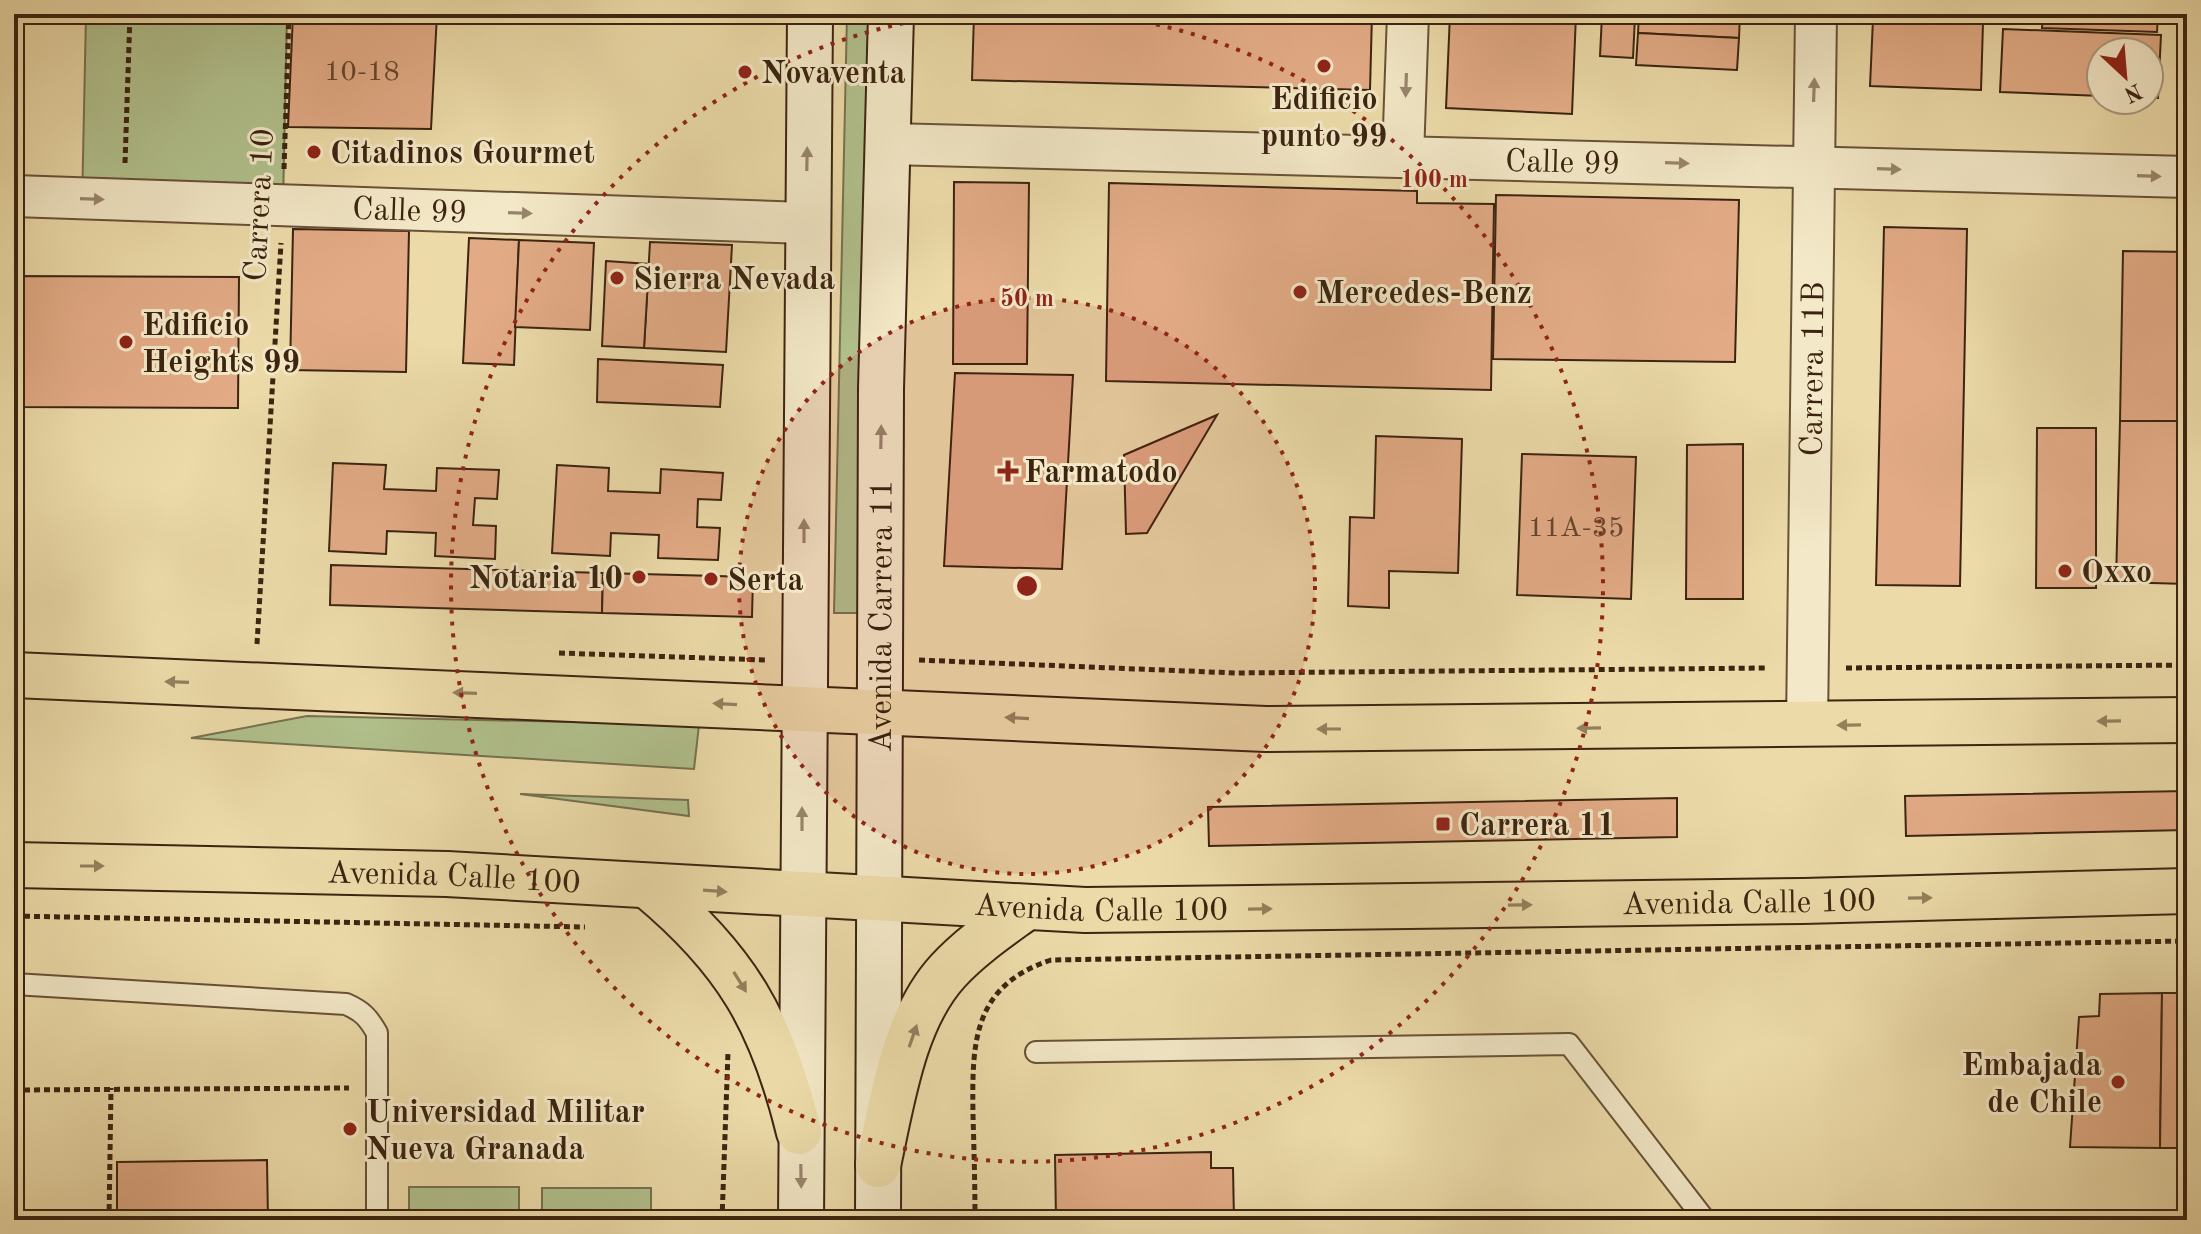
<svg xmlns="http://www.w3.org/2000/svg" width="2201" height="1234" font-family="'Old Standard TT',serif">
	<rect width="100%" height="100%" fill="#ecdba9"/>
	<filter id="stains"><feTurbulence type="fractalNoise" baseFrequency=".0025" numOctaves="4"/><feColorMatrix values="0 0 0 0 .2 0 0 0 0 .09 0 0 0 0 .02 0 0 0 .5 -.17"/></filter>
	<radialGradient id="worn" r=".72"><stop offset=".6" stop-color="#630" stop-opacity="0"/><stop offset="1" stop-color="#630" stop-opacity=".3"/></radialGradient>
	<g fill="#b1c18d" stroke="#76724f" stroke-width="2">
		<path d="M86 14H287L283 205 82 206Z"/>
		<path d="M847 14H880L868 613H834Z"/>
		<path d="M307 716 699 725 694 769 191 738Z"/>
		<path d="M520 794 688 800 689 816Z"/>
		<rect x="409" y="1187" width="110" height="33"/>
		<rect x="542" y="1188" width="109" height="32"/>
	</g>
	<g fill="#e2ab86" stroke="#3c2411" stroke-width="2">
		<path d="M293 14H437L431 129 288 127Z"/>
		<path d="M974 14H1372L1370 90 972 80Z"/>
		<path d="M1450 14H1576L1572 114 1446 108Z"/>
		<path d="M1639 14H1740L1739 38 1638 33Z"/>
		<path d="M1873 14H1983V23L1873 19Z"/>
		<path d="M2043 14H2158L2157 32 2042 28Z"/>
		<path d="M1602 15 1635 17 1633 58 1600 56Z"/>
		<path d="M1873 19 1983 23 1981 90 1870 86Z"/>
		<path d="M2003 29 2161 35 2158 98H2149V52H2101V96L2000 92Z"/>
		<path d="M1638 33 1739 38 1737 70 1636 65Z"/>
		<path d="M954 182 1029 183 1027 364H953Z"/>
		<path d="M1109 183 1417 191V203L1494 204 1491 390 1106 381Z"/>
		<path d="M1496 195 1739 200 1735 362 1493 359Z"/>
		<path d="M1884 227 1967 229 1960 586 1876 585Z"/>
		<path d="M293 229 409 231 406 372 290 370Z"/>
		<path d="M469 238 519 240 514 365 463 363Z"/>
		<path d="M519 240 594 243 590 330 515 327Z"/>
		<path d="M650 242 732 245 726 352 644 348Z"/>
		<path d="M2123 251 2187 252V421H2120Z"/>
		<path d="M606 261 649 264 644 348 602 346Z"/>
		<path d="M14 276 239 277 238 408 14 407Z"/>
		<path d="M598 359 723 365 720 407 597 402Z"/>
		<path d="M955 373 1073 375 1062 569 944 566Z"/>
		<path d="M1217 415 1147 533 1126 534 1124 455Z"/>
		<path d="M2120 421H2187V584L2116 582Z"/>
		<path d="M2037 428H2096V588H2036Z"/>
		<path d="M1376 436 1462 439 1458 573 1389 571V608L1348 606 1350 517 1374 518Z"/>
		<path d="M1743 444V599H1686L1687 445Z"/>
		<path d="M1522 454 1636 457 1631 599 1517 595Z"/>
		<path d="M333 463 386 465 384 489 436 491 437 468 499 470 497 499 475 498 473 525 496 526 495 559 435 556 436 533 387 531 386 554 329 551Z"/>
		<path d="M557 465 609 468 608 491 660 493 661 469 723 473 721 500 698 499 697 527 720 528 718 560 658 558 659 535 611 533 610 556 552 553Z"/>
		<path d="M331 565 603 573 602 613 330 605Z"/>
		<path d="M603 573 753 577 752 617 602 613Z"/>
		<path d="M2187 791V830L1906 836 1905 796Z"/>
		<path d="M1677 798V837L1209 846 1208 807Z"/>
		<path d="M2162 993 2160 1148 2070 1147 2079 1017 2099 1016 2100 994Z"/>
		<path d="M2162 993H2187V1148H2160Z"/>
		<path d="M1211 1152V1168H1233L1234 1220H1056L1055 1155Z"/>
		<path d="M267 1160 268 1220H117V1162Z"/>
	</g>
	<g fill="none" stroke-linecap="round" stroke-linejoin="round">
		<g stroke="#685237" stroke-width="24">
			<g id="service">
				<path d="M14 984 346 1004C362 1011 368 1017 377 1033V1220"/>
				<path d="M1036 1052 1569 1044 1705 1220"/>
			</g>
		</g>
		<g stroke="#685237" stroke-width="44">
			<g id="minor">
				<path id="s1" d="M889 144 2187 177"/>
				<path d="M1403 156 1408 14"/>
				<path id="s2" d="M14 196 806 223"/>
				<path id="s3" d="M1807 725 1816 14"/>
			</g>
		</g>
		<g stroke="#3c2411" stroke-width="48">
			<g id="secondary">
				<path d="M801 1220 810 14"/>
				<path id="s4" d="M878 1220 881 389 891 14"/>
			</g>
		</g>
		<g stroke="#3c2411" stroke-width="48">
			<g id="primary">
				<path d="M14 675 1266 729 2187 720"/>
				<path id="s5" d="M14 865 447 874 1085 910 1803 901 2187 891"/>
				<path d="M648 886C736 959 772 1021 799 1132"/>
				<path d="M878 1165C892 1102 903 1020 948 971 970 947 998 928 1024 909"/>
			</g>
		</g>
		<g stroke="#3c2411" stroke-width="5" stroke-dasharray="6 4" stroke-linecap="butt">
			<path d="M125 163 130 14"/>
			<path d="M284 169 289 14"/>
			<path d="M257 644 281 243"/>
			<path d="M559 653 765 660"/>
			<path d="M919 660 1235 673 1768 668"/>
			<path d="M1846 668 2187 665"/>
			<path d="M14 916 585 927"/>
			<path d="M14 1090 349 1088"/>
			<path d="M109 1220 111 1088"/>
			<path d="M722 1220 728 1052"/>
			<path d="M975 1220C975 1185 974 1150 973 1115 972 1043 972 986 1051 960L2187 941"/>
		</g>
		<use href="#service" stroke="#f3e8c7" stroke-width="20"/>
		<use href="#minor" stroke="#f3e8c7" stroke-width="40"/>
		<use href="#secondary" stroke="#f3e8c7" stroke-width="44"/>
		<use href="#primary" stroke="#ecdba9" stroke-width="44"/>
	</g>
	<defs><path id="oneway-solid" d="M-6-.8H1V-3.2L6.5 0L1 3.2V.8H-6Z" transform="scale(2)"/></defs>
	<g fill="#98866c">
		<use href="#oneway-solid" transform="translate(1406 85) rotate(92)"/>
		<use href="#oneway-solid" transform="translate(1814 90) rotate(-88)"/>
		<use href="#oneway-solid" transform="translate(807 159) rotate(-89)"/>
		<use href="#oneway-solid" transform="translate(1677 163) rotate(2)"/>
		<use href="#oneway-solid" transform="translate(1889 169) rotate(2)"/>
		<use href="#oneway-solid" transform="translate(2149 176) rotate(2)"/>
		<use href="#oneway-solid" transform="translate(92 199) rotate(2)"/>
		<use href="#oneway-solid" transform="translate(520 213) rotate(2)"/>
		<use href="#oneway-solid" transform="translate(881 437) rotate(-89)"/>
		<use href="#oneway-solid" transform="translate(804 531) rotate(-90)"/>
		<use href="#oneway-solid" transform="translate(802 819) rotate(-90)"/>
		<use href="#oneway-solid" transform="translate(801 1176) rotate(89)"/>
	</g>
	<g fill="#94805d">
		<use href="#oneway-solid" transform="translate(177 682) rotate(-178)"/>
		<use href="#oneway-solid" transform="translate(465 693) rotate(-178)"/>
		<use href="#oneway-solid" transform="translate(725 704) rotate(-177)"/>
		<use href="#oneway-solid" transform="translate(1017 718) rotate(-177)"/>
		<use href="#oneway-solid" transform="translate(2109 721) rotate(179)"/>
		<use href="#oneway-solid" transform="translate(1849 725) rotate(179)"/>
		<use href="#oneway-solid" transform="translate(1589 728) rotate(179)"/>
		<use href="#oneway-solid" transform="translate(1329 729) rotate(-180)"/>
		<use href="#oneway-solid" transform="translate(92 866)"/>
		<use href="#oneway-solid" transform="translate(715 891) rotate(4)"/>
		<use href="#oneway-solid" transform="translate(1920 898) rotate(-1)"/>
		<use href="#oneway-solid" transform="translate(1520 905) rotate(-1)"/>
		<use href="#oneway-solid" transform="translate(1260 909) rotate(-1)"/>
		<use href="#oneway-solid" transform="translate(740 982) rotate(58)"/>
		<use href="#oneway-solid" transform="translate(913 1036) rotate(-71)"/>
	</g>
	<circle cx="1027" cy="586" r="288" fill="#8f2418" fill-opacity=".12"/>
	<g fill="none" stroke="#8f2418" stroke-width="4" stroke-dasharray="4 8">
		<circle cx="1027" cy="586" r="288"/>
		<path d="M1097 14A576 576 0 1 1 957 14"/>
	</g>
	<g fill="#8f2418" stroke="#f3e8c7" stroke-width="3">
		<circle cx="1324" cy="66" r="8"/>
		<circle cx="745" cy="72" r="8"/>
		<circle cx="314" cy="152" r="8"/>
		<circle cx="617" cy="278" r="8"/>
		<circle cx="1300" cy="292" r="8"/>
		<circle cx="126" cy="342" r="8"/>
		<path d="M1004 459h8v8h8v8h-8v8h-8v-8h-8v-8h8z"/>
		<circle cx="2065" cy="571" r="8"/>
		<circle cx="639" cy="577" r="8"/>
		<circle cx="711" cy="579" r="8"/>
		<rect x="1435" y="816" width="16" height="16" rx="4"/>
		<circle cx="2118" cy="1082" r="8"/>
		<circle cx="350" cy="1129" r="8"/>
	</g>
	<g text-anchor="middle" stroke-width="6" stroke-linejoin="round" paint-order="stroke">
		<g font-size="28" fill="#66462e">
			<text x="362" y="80">10-18</text>
			<text x="1576" y="536">11A-35</text>
		</g>
		<g font-size="32" font-weight="bold" fill="#3c2411" stroke="#f3e8c7" text-anchor="start">
			<text x="761" y="83">Novaventa</text>
			<text x="1324" y="109" text-anchor="middle">Edificio<tspan x="1324" dy="37">punto 99</tspan></text>
			<text x="330" y="163">Citadinos Gourmet</text>
			<text x="633" y="289">Sierra Nevada</text>
			<text x="1316" y="303">Mercedes-Benz</text>
			<text x="142" y="335">Edificio<tspan x="142" dy="37">Heights 99</tspan></text>
			<text x="1024" y="482">Farmatodo</text>
			<text x="2081" y="582">Oxxo</text>
			<text x="623" y="588" text-anchor="end">Notaria 10</text>
			<text x="727" y="590">Serta</text>
			<text x="1459" y="835">Carrera 11</text>
			<text x="2102" y="1075" text-anchor="end">Embajada<tspan x="2102" dy="37">de Chile</tspan></text>
			<text x="366" y="1122">Universidad Militar<tspan x="366" dy="37">Nueva Granada</tspan></text>
		</g>
		<g font-size="32" fill="#3c2411" stroke="#f3e8c7">
			<text dy="11" stroke="none"><textPath href="#s1" startOffset="674">Calle 99</textPath></text>
			<text transform="translate(258 205) rotate(-87)" y="11">Carrera 10</text>
			<text dy="11" stroke="none"><textPath href="#s2" startOffset="396">Calle 99</textPath></text>
			<text dy="11" stroke="none"><textPath href="#s3" startOffset="356">Carrera 11B</textPath></text>
			<text dy="11" stroke="none"><textPath href="#s4" startOffset="604">Avenida Carrera 11</textPath></text>
			<text dy="11" stroke="none"><textPath href="#s5" startOffset="440">Avenida Calle 100</textPath></text>
			<text dy="11" stroke="none"><textPath href="#s5" startOffset="1736">Avenida Calle 100</textPath></text>
			<text dy="11" stroke="none"><textPath href="#s5" startOffset="1088">Avenida Calle 100</textPath></text>
		</g>
	</g>
	<circle cx="1027" cy="586" r="12" fill="#8f2418" stroke="#f3e8c7" stroke-width="4"/>
	<g font-size="24" text-anchor="middle" font-weight="bold" fill="#8f2418" stroke="#f3e8c7" stroke-width="6" stroke-linejoin="round" paint-order="stroke">
		<text x="1434" y="187">100 m</text>
		<text x="1027" y="306">50 m</text>
	</g>
	<rect width="2201" height="1234" fill="none" stroke="#ecdba9" stroke-width="48"/>
	<rect x="16" y="16" width="2169" height="1202" fill="none" stroke="#3c2411" stroke-width="4"/>
	<rect x="24" y="24" width="2153" height="1186" fill="none" stroke="#3c2411" stroke-width="2"/>
	<g transform="translate(2125 76) rotate(154)"><circle r="38" fill="#f3e8c7" stroke="#aa9a7e" stroke-width="2"/>
	<path d="M0-6L14 30L0 20L-14 30Z" fill="#8f2418"/>
	<text y="-12" font-size="22" font-weight="bold" text-anchor="middle" fill="#3c2411">N</text>
	</g>
	<rect width="100%" height="100%" filter="url(#stains)"/>
	<rect width="100%" height="100%" fill="url(#worn)"/>
</svg>
